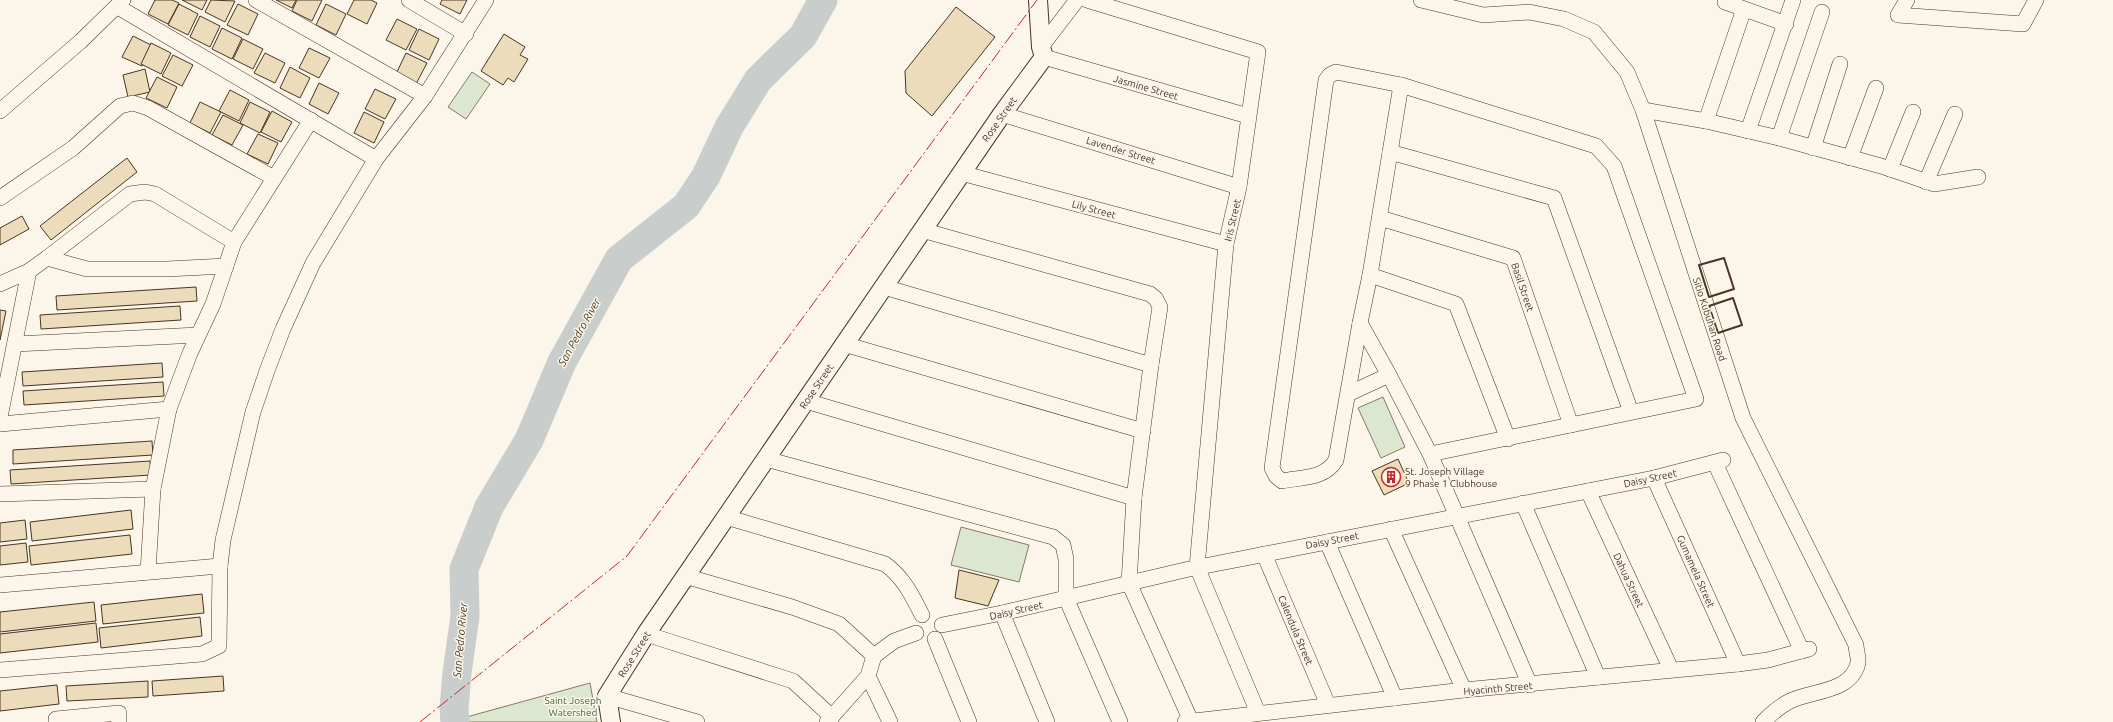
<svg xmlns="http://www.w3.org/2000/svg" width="2113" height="722" font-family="Ubuntu,sans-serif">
	<rect width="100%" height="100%" fill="#fbf6e9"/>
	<g fill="#dce7d0" stroke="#887966">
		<path d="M472 72 490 84 466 119 448 107Z"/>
		<path d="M1383 397 1405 447 1381 458 1358 408Z"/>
		<path d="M961 527 1029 545 1019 582 951 565Z"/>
		<path d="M590 683 597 722H464L463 718Z"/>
	</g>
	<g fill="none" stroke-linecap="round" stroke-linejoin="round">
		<path stroke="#c9cecd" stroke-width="29" d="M455 722 454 709 457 673 465 616 464 569 489 507 529 440 562 362 619 259 686 206 706 176 729 127 758 80 803 36 823 0"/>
	</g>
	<g fill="#ecdcbc" stroke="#4a3520">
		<path d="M155 0H172L179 3 168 24 148 14Z"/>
		<path d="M182 0H207L202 10Z"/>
		<path d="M211 0 235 1 225 22 205 12Z"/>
		<path d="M276 0H296L292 8Z"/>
		<path d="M297 0H322L312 21 292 11Z"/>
		<path d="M354 0H371L377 3 367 24 347 14Z"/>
		<path d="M442 0H467L460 14 440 4Z"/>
		<path d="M179 4 198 14 188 35 168 25Z"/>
		<path d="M238 4 258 14 248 35 227 25Z"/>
		<path d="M326 4 346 14 336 35 316 25Z"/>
		<path d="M956 7 995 37 932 116 906 93 905 71Z"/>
		<path d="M200 16 220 26 210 47 190 37Z"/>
		<path d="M397 19 417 29 406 50 386 40Z"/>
		<path d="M222 28 242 38 232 59 212 49Z"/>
		<path d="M419 29 439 39 429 60 409 50Z"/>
		<path d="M504 34 525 47 520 55 528 59 514 82 508 78 503 85 481 71Z"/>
		<path d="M133 36 153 46 142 66 122 57Z"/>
		<path d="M243 39 263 49 253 69 233 59Z"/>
		<path d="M151 43 171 53 161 74 141 64Z"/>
		<path d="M309 48 330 58 319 78 299 68Z"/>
		<path d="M265 53 285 63 275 83 254 73Z"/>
		<path d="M406 53 427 63 416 84 396 74Z"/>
		<path d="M173 55 193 65 182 86 162 76Z"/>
		<path d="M290 67 310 78 300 98 280 88Z"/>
		<path d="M145 69 150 92 128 97 123 75Z"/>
		<path d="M157 77 177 87 167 108 146 98Z"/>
		<path d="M319 83 339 93 328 114 309 104Z"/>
		<path d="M375 89 396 99 385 119 365 109Z"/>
		<path d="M230 90 249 100 239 121 219 111Z"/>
		<path d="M200 102 221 112 210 133 190 123Z"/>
		<path d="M250 102 270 112 260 133 240 123Z"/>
		<path d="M272 111 292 122 281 142 261 132Z"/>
		<path d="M364 112 384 122 374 143 354 133Z"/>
		<path d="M223 115 243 125 232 145 212 135Z"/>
		<path d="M258 134 278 143 268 164 247 154Z"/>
		<path d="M127 158 137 172 51 240 40 226Z"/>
		<path d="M22 216 29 229 0 245V228Z"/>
		<path d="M196 287 197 301 57 310 56 296Z"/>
		<path d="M180 306 181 320 41 329 40 315Z"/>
		<path d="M0 310 6 311 0 340Z"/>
		<path d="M162 363 163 377 23 386 22 372Z"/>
		<path d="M163 382 164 396 24 405 23 391Z"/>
		<path d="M152 441 153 455 13 464V450Z"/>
		<path d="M1398 459 1409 483 1384 495 1372 471Z"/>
		<path d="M150 461 151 475 11 484 10 470Z"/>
		<path d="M131 510 133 529 32 541 30 522Z"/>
		<path d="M25 520 27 539 0 542V523Z"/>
		<path d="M130 535 132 554 31 565 29 546Z"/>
		<path d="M26 543 28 562 0 565V546Z"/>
		<path d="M959 570 999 580 988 606 955 598Z"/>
		<path d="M202 594 204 613 103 624 101 605Z"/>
		<path d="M94 602 96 621 0 632V612Z"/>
		<path d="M200 617 202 636 101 648 99 628Z"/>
		<path d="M96 623 98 642 0 653V634Z"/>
		<path d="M223 676 224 691 153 696 152 681Z"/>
		<path d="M148 681V697L67 701 66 686Z"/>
		<path d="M57 685 59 704 0 711V691Z"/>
	</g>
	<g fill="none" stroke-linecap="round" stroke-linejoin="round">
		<g stroke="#4a3520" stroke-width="16">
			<g id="minor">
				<path d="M256 0 425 96"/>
				<path d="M409 0 466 34"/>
				<path d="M1087 0 1258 52 1239 187 1226 244 1197 567 1258 713"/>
				<path d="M1421 0 1483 15 1529 12 1564 19 1594 32 1627 72 1643 110 1743 418 1856 645C1856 650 1859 658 1858 663 1851 693 1812 690 1790 701 1780 706 1771 714 1763 722"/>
				<path d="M1907 0 1898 15 2023 24 2036 0"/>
				<path d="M1725 2 1786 24"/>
				<path d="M118 7 376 159"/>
				<path d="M1041 47 1077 0"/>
				<path d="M1044 57 1248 116"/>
				<path d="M1643 110 1706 121 1779 138 1881 166 1934 184 1978 177"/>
				<path d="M0 111 81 41 123 0"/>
				<path d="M1002 114 1239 187"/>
				<path d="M1706 121 1744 9"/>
				<path d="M1748 131 1793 0"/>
				<path d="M1779 138 1822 12"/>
				<path d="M1813 148 1840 64"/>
				<path d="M1390 152 1554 198 1631 412"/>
				<path d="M1850 158 1876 88"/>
				<path d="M1890 169 1913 112"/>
				<path d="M961 173 1226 244"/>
				<path d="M1926 182 1955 114"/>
				<path d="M0 198 73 148 120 106 133 103 148 108 274 178"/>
				<path d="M1380 218 1513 258 1571 425"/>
				<path d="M47 258 87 269H167L226 266"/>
				<path d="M1370 275 1456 304 1508 439"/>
				<path d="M0 284 29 271 47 258 130 194 145 192 155 194 234 242"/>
				<path d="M884 287 1151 365 1160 307 1156 299 1150 294 922 230"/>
				<path d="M1360 323 1336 460C1325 479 1302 477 1282 481L1276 476 1272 468 1326 80 1330 75 1336 72 1401 85"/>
				<path d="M15 344 198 335"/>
				<path d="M844 344 1143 431"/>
				<path d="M1151 365 1134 498 1129 583 1191 721"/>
				<path d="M1348 394 1389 375"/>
				<path d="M806 401 1134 498"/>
				<path d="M0 417 29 271"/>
				<path d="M0 424 169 409"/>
				<path d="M1430 454 1696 399 1614 166 1596 146 1401 85 1370 275 1360 323 1389 375 1430 454 1530 685"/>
				<path d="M766 459 1053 537 1063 545 1066 559V598L1120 722"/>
				<path d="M1715 463 1802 651"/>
				<path d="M1654 478 1738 664"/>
				<path d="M1588 491 1671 669"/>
				<path d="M0 494 153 489"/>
				<path d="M1523 503 1598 677"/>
				<path d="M726 517 885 564C903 577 912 595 922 615"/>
				<path d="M1391 529 1464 690"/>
				<path d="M1327 542 1395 698"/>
				<path d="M1264 554 1328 705"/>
				<path d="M148 572 153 489 169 409 190 353 213 304 234 242 311 120"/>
				<path d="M685 576 792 607 839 624 874 656"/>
				<path d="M0 585 220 566"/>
				<path d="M1002 613 1047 722"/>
				<path d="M942 625 1002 613 1189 569 1654 478 1723 460"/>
				<path d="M646 634 793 681 832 717"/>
				<path d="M935 639 969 722"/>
				<path d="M0 670 202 654 219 646 220 566 223 540 253 412 268 368 283 329 313 263 376 159 425 96 486 0"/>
				<path d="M868 676 890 722"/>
				<path d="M607 696 697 722"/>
				<path d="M56 722V719L119 713V722"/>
				<path d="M827 722 868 676 874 656 894 641 916 633"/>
				<path d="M1185 722 1464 690 1738 664 1768 660 1809 649"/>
			</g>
		</g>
		<g stroke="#4a3520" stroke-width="20">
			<path id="tertiary" d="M611 722 607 696 646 634 1002 114 1044 57 1041 47 1038 0"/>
		</g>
		<use href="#minor" stroke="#fbf6e9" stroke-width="15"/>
		<use href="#tertiary" stroke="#fbf6e9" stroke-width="18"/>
		<g stroke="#4a3520" stroke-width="2">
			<path d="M1724 258 1734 289 1709 297 1699 265Z"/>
			<path d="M1733 298 1742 325 1718 333 1709 306Z"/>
		</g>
		<path stroke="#c62828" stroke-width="1" stroke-dasharray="14 3 2 3" stroke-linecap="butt" d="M420 722 627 556 1037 0"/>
	</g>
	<defs>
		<g id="building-ring" transform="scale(1)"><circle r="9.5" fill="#fbf6e9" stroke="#c62828" stroke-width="1.5"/><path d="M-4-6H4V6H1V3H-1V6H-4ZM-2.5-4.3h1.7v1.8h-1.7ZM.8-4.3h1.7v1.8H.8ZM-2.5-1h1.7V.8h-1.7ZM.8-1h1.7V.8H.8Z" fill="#c62828"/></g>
	</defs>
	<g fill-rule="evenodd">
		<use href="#building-ring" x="1391" y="477"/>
	</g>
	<g text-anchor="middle" stroke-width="3" stroke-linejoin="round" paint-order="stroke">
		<g font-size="10" fill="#4a3520" stroke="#fbf6e9">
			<text transform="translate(1146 87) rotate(16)" y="4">Jasmine Street</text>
			<text transform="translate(999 119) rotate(-55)" y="4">Rose Street</text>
			<text transform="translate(1121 150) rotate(17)" y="4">Lavender Street</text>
			<text transform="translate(1094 209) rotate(15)" y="4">Lily Street</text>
			<text transform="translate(1232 220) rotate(-77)" y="4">Iris Street</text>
			<text transform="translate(1523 287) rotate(71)" y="4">Basil Street</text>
			<text transform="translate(1710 319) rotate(72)" y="4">Sitio Kubuhan Road</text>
			<text transform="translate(816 386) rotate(-56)" y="4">Rose Street</text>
			<text transform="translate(1650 478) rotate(-12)" y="4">Daisy Street</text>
			<text transform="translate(1332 540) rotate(-11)" y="4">Daisy Street</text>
			<text transform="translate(1696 571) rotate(66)" y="4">Gumamela Street</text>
			<text transform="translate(1629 580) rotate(65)" y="4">Dahua Street</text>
			<text transform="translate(1016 610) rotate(-13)" y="4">Daisy Street</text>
			<text transform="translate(1296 630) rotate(67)" y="4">Calendula Street</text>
			<text transform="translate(634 654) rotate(-58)" y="4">Rose Street</text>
			<text transform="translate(1498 688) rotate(-5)" y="4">Hyacinth Street</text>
		</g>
		<g font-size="10" fill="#4a3520" stroke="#fbf6e9" text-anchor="start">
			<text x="1405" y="475">St. Joseph Village<tspan x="1405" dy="12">9 Phase 1 Clubhouse</tspan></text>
		</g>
		<g font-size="10" fill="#436837" stroke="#fbf6e9">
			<text x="573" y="704">Saint Joseph<tspan x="573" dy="12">Watershed</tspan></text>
		</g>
		<g font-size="11" font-style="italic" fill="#4a3520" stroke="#fbf6e9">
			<text transform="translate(579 332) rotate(-61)" y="4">San Pedro River</text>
			<text transform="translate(460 640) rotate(-85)" y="4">San Pedro River</text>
		</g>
	</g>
</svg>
